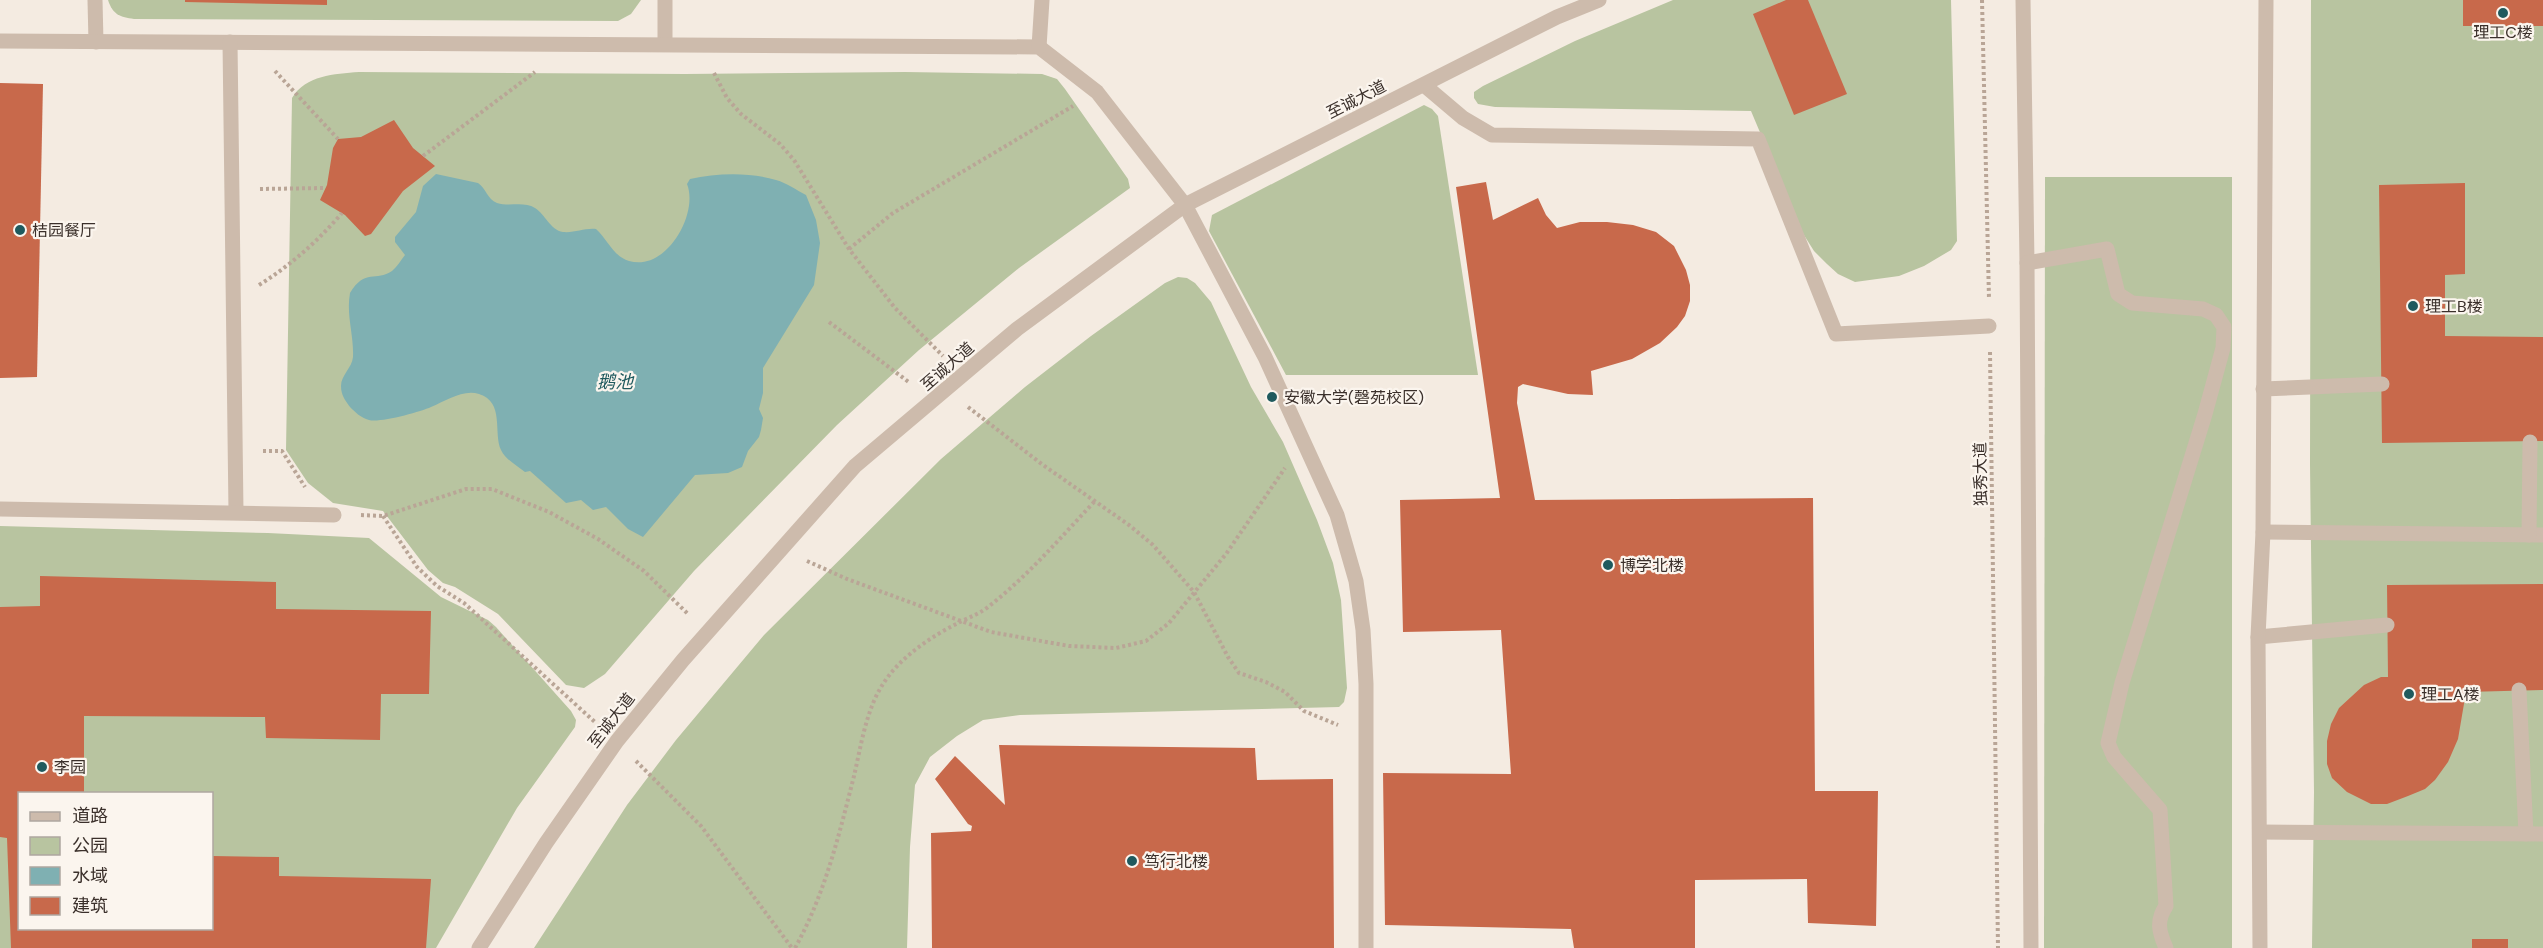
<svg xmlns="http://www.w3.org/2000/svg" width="2543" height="948" font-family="'DM Sans','Noto Sans SC',sans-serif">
	<rect width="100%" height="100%" fill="#f4ebe1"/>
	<g fill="#b8c4a0" fill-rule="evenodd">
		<path d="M108 0H641L631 14 618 21 134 19C120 17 113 15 108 0Z"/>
		<path d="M1673 0H1951L1957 241 1951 250 1924 266 1899 276 1855 282 1838 274 1827 264 1814 251 1802 232 1751 111 1495 107 1478 104 1474 98V92L1483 86 1575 41Z"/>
		<path d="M2311 0H2543V948H2312L2314 792 2310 464Z"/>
		<path d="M359 72 685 74 905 72 1042 74 1057 79 1065 89 1128 179 1130 188 1019 268 919 350 837 425 694 571 605 674 584 688 566 685 498 614 455 587 443 583 428 570 383 511 333 503 308 483 286 450 292 98C306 75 334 74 359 72Z"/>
		<path d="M1424 105 1432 109 1438 116 1478 375H1286L1209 231 1212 215Z"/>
		<path d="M2045 177H2232V948H2044Z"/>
		<path d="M1178 277 1187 278 1195 283 1211 302 1251 387 1283 442 1317 520 1333 563 1341 600 1347 688 1344 702 1339 707 1020 715 983 720 957 736 930 757 915 785 910 847 907 948H534L627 805 676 740 764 635 941 459 1025 387 1091 336 1165 283Z"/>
		<path d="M0 526 268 533 369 538 441 597 488 620 496 627 571 711 576 720 575 727 517 808 436 948H0ZM20 794H212V928H20Z"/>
	</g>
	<path fill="#7fb0b2" d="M436 174 478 183C486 188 487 199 497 203 509 207 524 201 535 208 545 214 550 230 563 232 575 233 584 228 596 229 608 240 613 256 629 261 666 272 699 214 687 184L690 179C717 173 749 172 776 180 787 183 796 190 806 195L816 220 820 243 814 285 763 368V393L759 409 763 418 761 430 759 437 748 451 742 467 728 473 695 475 643 537 628 529 606 507 593 510 581 500 566 503 530 471 525 472C516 465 506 460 501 450 493 433 505 402 479 394 463 389 446 401 431 407 420 412 380 423 369 420 361 418 355 412 350 407 345 400 341 395 341 386 341 375 352 368 353 357 354 335 346 315 350 293 365 268 376 282 392 271 397 267 401 260 405 255L395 242V237L416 212 423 186Z"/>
	<g fill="#c8694b">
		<path d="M185 0H327V5L185 2Z"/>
		<path d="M1786 0H1808L1847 94 1794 115 1753 14Z"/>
		<rect x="2463" y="0" width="80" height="26"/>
		<path d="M0 83 43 84 37 377 0 378Z"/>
		<path d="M394 120 413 148 435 166 403 191 371 234 365 236 345 215 320 200 327 185 333 148 338 139 361 137Z"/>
		<path d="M1486 182 1493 220 1538 198 1546 215 1557 228 1580 222H1607L1633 225 1656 232 1674 246 1686 270 1690 285V301L1685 316 1677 327 1660 343 1632 359 1591 371 1593 395 1568 394 1523 384 1518 387 1517 403 1535 500 1813 498 1815 791H1878L1876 926 1808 923 1807 879 1695 880V948H1574L1571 929 1385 925 1383 773 1511 774 1501 630 1403 632 1400 500 1500 498 1456 187Z"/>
		<path d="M2465 183V274L2445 275V336L2543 337V441L2382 443 2379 185Z"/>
		<path d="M40 576 276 582V609L431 611 429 694H381L380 740 266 738 265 717 84 716V794H20V928H212V856L279 857V876L431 879 426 948H11L7 838 0 837V607L40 606Z"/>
		<path d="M2543 584V690L2466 692 2458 739 2448 762 2435 780 2425 789 2408 796 2387 804H2371L2347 792 2332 778 2327 764V741L2331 724 2339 708 2364 685 2381 677H2388L2387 585Z"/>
		<path d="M999 745 1255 748 1257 780 1333 779 1334 948H932L931 833 971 831 972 826 968 824 935 779 955 756 1005 805Z"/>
		<rect x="2472" y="939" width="36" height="9"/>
	</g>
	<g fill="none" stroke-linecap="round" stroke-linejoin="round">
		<g stroke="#b9a596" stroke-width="4" stroke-dasharray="3 3" stroke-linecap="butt">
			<path d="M1982 0 1989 299"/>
			<path d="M275 71 338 139"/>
			<path d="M714 73 727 98 741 114 780 144 794 160 849 249 895 308 943 356"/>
			<path d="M423 156 535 72"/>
			<path d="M260 189 325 188"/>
			<path d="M849 249 893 213 1073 106"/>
			<path d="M259 285C291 265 318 241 342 213"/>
			<path d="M829 322 910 383"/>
			<path d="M1990 352 1998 948"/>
			<path d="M968 407 1043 465 1129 525 1153 545 1194 592 1228 657 1239 673 1266 682 1285 692 1304 711 1338 725"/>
			<path d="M263 451H282L305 487"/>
			<path d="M361 515 383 516 466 489H492L549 512 598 539 644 571 688 614"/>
			<path d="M383 516 417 567 437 586 464 603 596 723"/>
			<path d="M807 561 847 579 991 632 1069 646 1116 648 1146 641 1169 623 1226 554 1285 468"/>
			<path d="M636 761 701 826 792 948"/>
			<path d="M795 948C825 894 839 835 854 776 861 746 866 710 883 684 900 657 932 636 960 622 970 617 979 614 988 607 1028 576 1060 538 1095 501"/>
		</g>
		<g stroke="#cdbbac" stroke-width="15">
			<path d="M95 0 96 42"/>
			<path d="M665 0V44"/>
			<path d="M2023 0 2027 263 2031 948"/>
			<path d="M0 41 1039 47 1097 92 1185 205 1265 357 1337 515 1356 581 1363 630 1366 684V948"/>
			<path d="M230 42 236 512"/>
			<path d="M1039 47 1042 0"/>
			<path d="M1424 85 1463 118 1492 135 1758 139 1836 334 1989 326"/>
			<path d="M2027 263 2107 249 2118 294 2132 303 2203 309 2216 315 2224 327 2223 348 2205 414 2122 683 2108 743 2114 757 2160 810 2166 906C2156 921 2159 932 2166 948"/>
			<path d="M2263 389 2382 384"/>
			<path d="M0 509 334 515"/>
			<path d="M2263 532 2543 535"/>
			<path d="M2529 535 2530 442"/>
			<path d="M2258 637 2387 625"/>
			<path d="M2519 690 2526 834"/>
			<path d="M2260 832 2543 834"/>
			<path d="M479 948 546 843 617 741 683 660 855 466 1017 329 1185 205 1557 17 1599 0"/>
			<path d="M2260 948 2258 637 2263 532 2266 0"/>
		</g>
	</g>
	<g fill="#1f5a5e" stroke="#fbf5ee" stroke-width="2">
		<circle cx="2503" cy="13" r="6"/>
		<circle cx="20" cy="230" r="6"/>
		<circle cx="2413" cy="306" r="6"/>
		<circle cx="1272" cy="397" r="6"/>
		<circle cx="1608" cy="565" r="6"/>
		<circle cx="2409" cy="694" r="6"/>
		<circle cx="42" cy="767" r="6"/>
		<circle cx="1132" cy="861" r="6"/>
	</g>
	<g text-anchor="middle" stroke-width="4.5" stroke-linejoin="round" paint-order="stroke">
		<g font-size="16" fill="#3b302b" stroke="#fbf5ee" text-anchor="start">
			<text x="2503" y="38" text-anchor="middle">理工C楼</text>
			<text x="32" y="236">桔园餐厅</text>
			<text x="2425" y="312">理工B楼</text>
			<text x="1284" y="403">安徽大学(磬苑校区)</text>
			<text x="1620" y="571">博学北楼</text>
			<text x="2421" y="700">理工A楼</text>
			<text x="54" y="773">李园</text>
			<text x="1144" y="867">笃行北楼</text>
		</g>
		<g font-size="16" fill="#3b302b" stroke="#fbf5ee">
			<text transform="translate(1356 99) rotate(-27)" y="6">至诚大道</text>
			<text transform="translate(947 366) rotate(-41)" y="6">至诚大道</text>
			<text transform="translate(1980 474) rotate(-91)" y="6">独秀大道</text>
			<text transform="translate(611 720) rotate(-52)" y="6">至诚大道</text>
		</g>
		<g font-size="18" font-style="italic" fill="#1f5a5e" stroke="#fbf5ee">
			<text x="615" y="388">鹅池</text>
		</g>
	</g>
	<rect x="18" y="792" width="195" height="138" fill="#fbf5ee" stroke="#aea6a0" stroke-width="1.5"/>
	<rect x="30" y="812" width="30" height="9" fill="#cdbbac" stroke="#aea6a0" stroke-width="1.5"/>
	<text x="72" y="822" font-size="18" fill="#3b302b">道路</text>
	<rect x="30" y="837" width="30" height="18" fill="#b8c4a0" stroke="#aea6a0" stroke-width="1.5"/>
	<text x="72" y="852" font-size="18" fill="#3b302b">公园</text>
	<rect x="30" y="867" width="30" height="18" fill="#7fb0b2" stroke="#aea6a0" stroke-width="1.5"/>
	<text x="72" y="882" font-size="18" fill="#3b302b">水域</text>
	<rect x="30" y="897" width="30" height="18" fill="#c8694b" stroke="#aea6a0" stroke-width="1.5"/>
	<text x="72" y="912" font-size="18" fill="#3b302b">建筑</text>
</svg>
